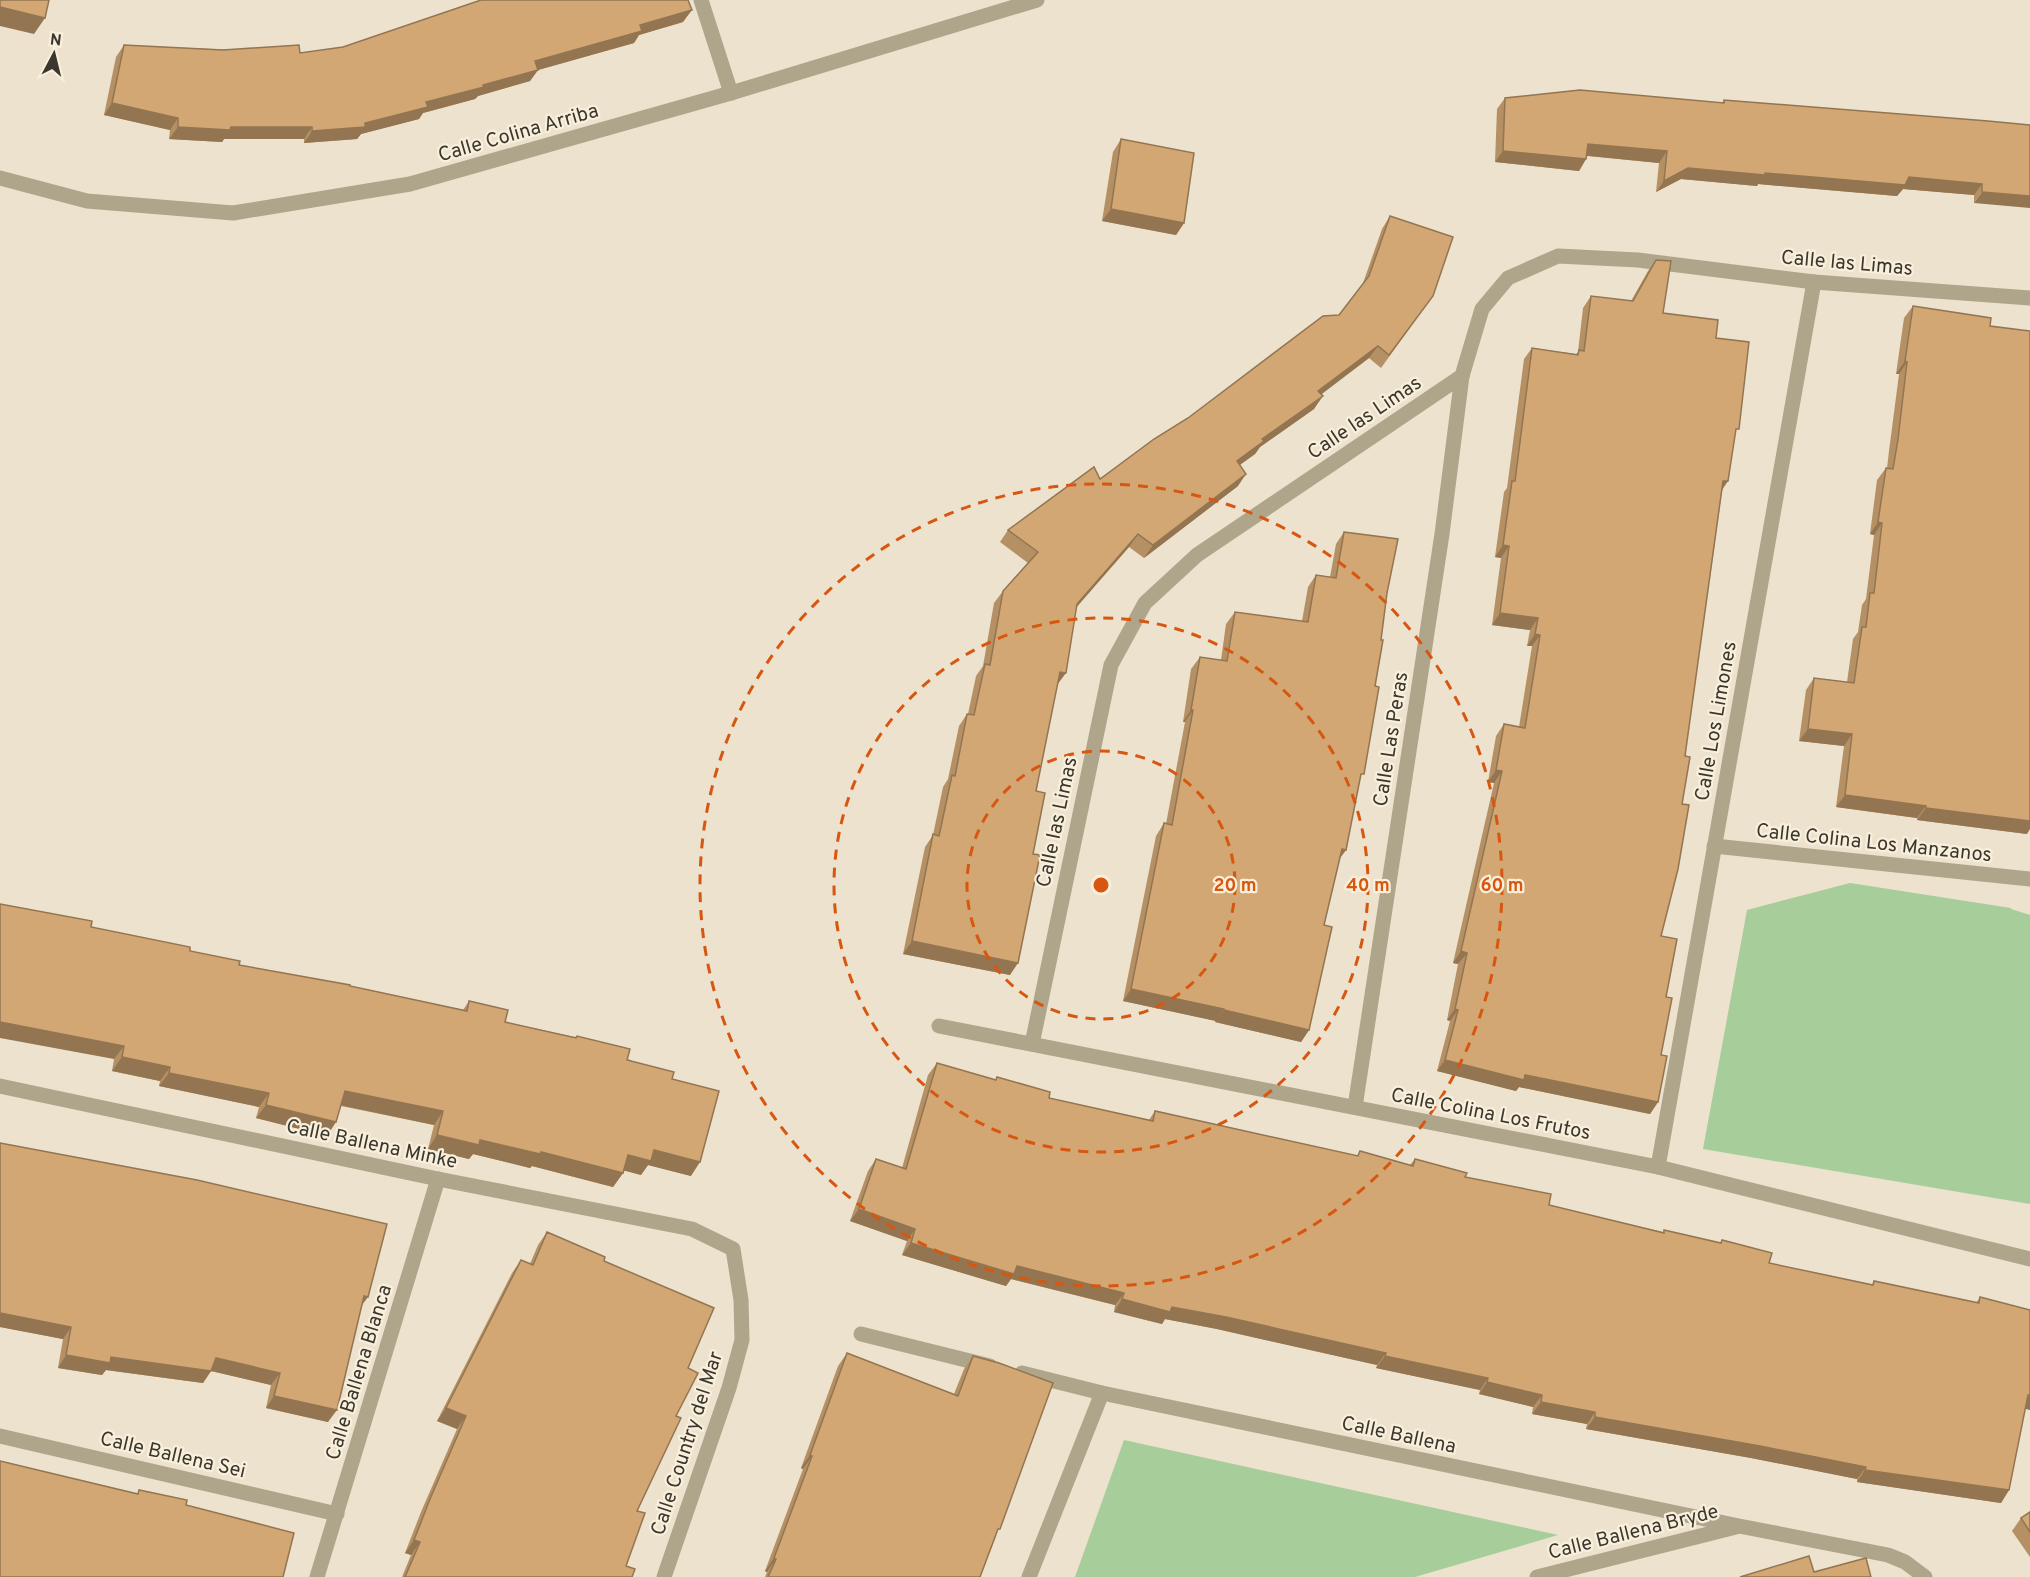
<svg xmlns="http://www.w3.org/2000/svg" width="2030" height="1577" font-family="Overpass,sans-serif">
	<rect width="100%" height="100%" fill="#ece2ce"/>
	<g fill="#a7cd9a">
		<path d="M1850 883 2011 908V909L2030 915V1204L1703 1149 1747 910Z"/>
		<path d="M1124 1440 1558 1535 1415 1577H1075Z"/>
	</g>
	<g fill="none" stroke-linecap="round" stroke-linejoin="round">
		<g stroke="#afa58b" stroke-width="15">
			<path d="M701 0 731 93"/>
			<path d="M0 178 87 201 233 213 410 184 731 93 1037 0"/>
			<path d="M1714 846 2030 879"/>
			<path d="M939 1026 1658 1167 2030 1259"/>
			<path d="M1032 1044 1111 665 1145 603 1197 555 1462 376 1482 309 1508 278 1558 256 1638 260 1814 282 2030 298"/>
			<path d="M0 1086 438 1179 692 1229 733 1249 741 1300 742 1340 729 1388 664 1577"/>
			<path d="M1355 1107 1442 534 1462 376"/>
			<path d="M1658 1167 1814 282"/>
			<path d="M861 1334 990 1366"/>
			<path d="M1022 1373 1102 1393 1739 1526 1888 1555 1905 1562 1925 1577"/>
			<path d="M0 1436 337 1514"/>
			<path d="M317 1577 438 1179"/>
			<path d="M1029 1577 1102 1393"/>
			<path d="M1537 1577 1736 1527"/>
		</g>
	</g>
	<g fill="#b59064">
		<path d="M683 22 639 35 634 43 538 70 530 81 478 96 475 99 423 113 419 119 361 134 357 139 304 143V139H224L222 142 169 139 170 130 104 115 116 57 124 45 300 53Z"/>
		<path d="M1505 98 1722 103 1724 100 2030 125 1974 203V195L1903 189 1897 196 1758 184 1757 186 1681 179 1656 192 1659 163 1587 156 1586 159 1579 171 1495 162 1497 109Z"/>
		<path d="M1121 139 1184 223 1176 235 1102 221 1113 152Z"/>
		<path d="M1390 216 1433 296 1381 368 1369 358 1321 394 1314 409 1260 447 1255 454 1240 465 1238 486 1144 558 1129 547 1076 607 1057 685 1036 791 1010 975 903 954 925 847 933 835 943 787 948 779 959 726 967 714H968L976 676 983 666 994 603 1003 591 1028 563 1000 542 1008 530 1100 479 1188 418 1339 315 1362 286 1382 229Z"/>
		<path d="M1656 260 1663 313 1716 338 1735 435 1722 491 1685 756 1682 804 1661 936 1666 997 1658 1102 1650 1114 1519 1087 1516 1091 1437 1071 1450 1021 1447 1020 1458 964 1453 963 1494 783 1488 782 1496 736 1504 724 1519 727 1532 646H1527L1530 630 1492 625 1501 558 1495 557 1504 492 1507 488 1524 359 1532 348 1576 354 1578 352 1583 308 1591 296 1631 301 1648 271Z"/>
		<path d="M1913 306 1990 326 2027 834 1917 820V818L1836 807 1844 746 1799 741 1806 690 1814 678 1847 682 1853 639 1858 632 1862 605 1866 599 1874 535 1870 534 1877 480 1886 468H1887L1889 451 1899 374H1896L1904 318Z"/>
		<path d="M1344 532 1387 593 1359 781 1346 850 1339 859 1324 925 1309 1030 1301 1042 1215 1022 1216 1021 1123 1001 1156 836 1164 823 1166 824 1185 722H1183L1191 669 1200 657 1221 660 1226 624 1235 612 1302 621 1308 587 1316 575 1330 577 1336 544Z"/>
		<path d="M91 927 190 951 239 965 350 986 463 1010 469 1001 505 1022 575 1037 577 1036 672 1079 691 1176 648 1165 641 1175 624 1170 623 1173 613 1187 532 1166 530 1168 473 1154 469 1159 428 1149 434 1125 341 1106 327 1136 256 1118 259 1107 159 1086 160 1081 112 1071 114 1059Z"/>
		<path d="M937 1063 995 1080 997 1077 1049 1098 1149 1120 1155 1111 1357 1156 1360 1151 1410 1165 1415 1159 1465 1177 1549 1205 1663 1232 1664 1230 1720 1243 1722 1240 1769 1263 1872 1285 1874 1281 1976 1303 1980 1297 2030 1310V1410L2025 1408 2009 1490 2001 1503 1857 1482V1479L1751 1458 1586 1429 1587 1424 1532 1414 1533 1407 1479 1394 1480 1390 1376 1368 1377 1365 1217 1329 1165 1319 1162 1324 1114 1312 1115 1305 1011 1279 1006 1286 902 1255 907 1241 850 1221 868 1171 876 1159 902 1168 928 1075Z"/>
		<path d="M0 1143 361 1306 328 1422 266 1408 271 1385 211 1371 203 1383 106 1370 102 1375 58 1368 63 1339 0 1327Z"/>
		<path d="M547 1232 604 1261 688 1368 676 1416 637 1511 626 1566 632 1577H402L411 1555 405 1553 421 1512 457 1429 437 1421 512 1273 521 1260 530 1264 538 1245Z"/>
		<path d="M847 1353 954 1394 964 1369 973 1356 996 1536 980 1577H765L767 1572 765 1571 803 1469 801 1468 838 1366Z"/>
		<path d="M2030 1512V1557L2012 1531 2021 1518Z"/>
	</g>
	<g fill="#937551">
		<path d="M0 7 45 18 34 34 0 26Z"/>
		<path d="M692 10 683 22 639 35 634 43 538 70 530 81 478 96 475 99 423 113 419 119 361 134 357 139 304 143 312 131 365 123 426 102 483 85 535 61 640 25Z"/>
		<path d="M112 103 178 118 170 130 104 115Z"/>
		<path d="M178 127H312L304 139H224L222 142 169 139Z"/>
		<path d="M1588 144 1667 151 1659 163 1580 155Z"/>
		<path d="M1503 151 1586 159 1579 171 1495 162Z"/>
		<path d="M1688 168 1765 173 1909 177 1982 184 1974 195 1903 189 1897 196 1758 184 1757 186 1681 179 1656 192 1664 181Z"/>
		<path d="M1982 192 2030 196V208L1974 203Z"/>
		<path d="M1111 209 1184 223 1176 235 1102 221Z"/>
		<path d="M1378 346 1369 358 1310 403 1318 391Z"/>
		<path d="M1905 361 1907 362 1899 374H1896Z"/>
		<path d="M1323 396 1314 409 1260 447 1255 454 1228 473 1237 461 1262 439Z"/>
		<path d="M1246 474 1238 486 1144 558 1153 545Z"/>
		<path d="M1723 481H1728L1720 493Z"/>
		<path d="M1878 522 1882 523 1874 535 1870 534Z"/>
		<path d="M1138 534 1129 547 1068 617 1077 604Z"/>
		<path d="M1503 545 1509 546 1501 558 1495 557Z"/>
		<path d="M1500 613 1538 618 1530 630 1492 625Z"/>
		<path d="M1535 634 1540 635 1532 646H1527Z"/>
		<path d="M1060 672 1066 673 1057 685Z"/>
		<path d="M1191 710H1193L1185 722H1183Z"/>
		<path d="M1808 729 1852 734 1844 746 1799 741Z"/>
		<path d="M1496 770 1502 771 1494 783 1488 782Z"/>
		<path d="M1845 795 1926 806 1917 818 1836 807Z"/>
		<path d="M1926 808 2030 821V829L2027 834 1917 820Z"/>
		<path d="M1342 849 1346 850 1337 862Z"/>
		<path d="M912 941 1018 963 1010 975 903 954Z"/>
		<path d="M1461 951 1467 953 1458 964 1453 963Z"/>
		<path d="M1131 989 1224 1009 1216 1021 1123 1001Z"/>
		<path d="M1455 1009 1458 1010 1450 1021 1447 1020Z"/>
		<path d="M1224 1010 1309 1030 1301 1042 1215 1022Z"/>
		<path d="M0 1022 124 1046 114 1059 0 1038Z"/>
		<path d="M122 1057 170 1067 160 1081 112 1071Z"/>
		<path d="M1445 1060 1658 1102 1650 1114 1519 1087 1516 1091 1437 1071Z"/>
		<path d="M169 1073 269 1093 259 1107 159 1086Z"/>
		<path d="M345 1091 443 1111 434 1125 335 1104Z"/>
		<path d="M266 1105 336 1122 327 1136 256 1118Z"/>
		<path d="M437 1135 480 1140 541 1152 623 1173 613 1187 532 1166 530 1168 473 1154 469 1159 428 1149Z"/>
		<path d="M654 1150 700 1162 691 1176 648 1165 641 1175 618 1169 628 1155Z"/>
		<path d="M859 1209 915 1229 907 1241 850 1221Z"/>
		<path d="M911 1243 1017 1266 1124 1293 1115 1305 1011 1279 1006 1286 902 1255Z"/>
		<path d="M364 1296 368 1297 359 1309Z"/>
		<path d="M1122 1299 1172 1307 1226 1317 1386 1353 1377 1365 1217 1329 1165 1319 1162 1324 1114 1312Z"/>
		<path d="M0 1313 71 1327 63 1339 0 1327Z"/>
		<path d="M66 1355 111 1357 211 1371 203 1383 106 1370 102 1375 58 1368Z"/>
		<path d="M1385 1356 1488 1378 1480 1390 1376 1368Z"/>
		<path d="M216 1358 280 1373 271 1385 207 1370Z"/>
		<path d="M1487 1382 1542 1395 1533 1407 1479 1394Z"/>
		<path d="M2028 1395H2030V1410L2019 1407Z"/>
		<path d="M274 1396 337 1410 328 1422 266 1408Z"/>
		<path d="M1541 1402 1595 1412 1587 1424 1532 1414Z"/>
		<path d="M446 1408 466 1416 457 1429 437 1421Z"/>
		<path d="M1595 1417 1760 1446 1866 1467 1857 1479 1751 1458 1586 1429Z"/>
		<path d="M810 1455 812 1456 803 1469 801 1468Z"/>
		<path d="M1865 1470 2009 1490 2001 1503 1857 1482Z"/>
		<path d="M414 1540 420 1542 411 1555 405 1553Z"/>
		<path d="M774 1558 776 1559 767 1572 765 1571Z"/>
	</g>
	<g fill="#d2a774" stroke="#937551" stroke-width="1.5">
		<path d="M0 0H49L45 18 0 7Z"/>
		<path d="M481 0H688L692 10 640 25 642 31 535 61 538 70 483 85 484 87 426 102 428 107 365 123V127L312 131V127H231L230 130 178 127V118L112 103 124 45 223 50 299 45 300 53 343 47Z"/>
		<path d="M1580 90 1724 103V100L1988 121 2030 125V196L1982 192V184L1909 177 1905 185 1765 173V175L1688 168 1664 181 1667 151 1588 144 1586 159 1503 151 1505 98Z"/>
		<path d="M1121 139 1194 153 1184 223 1111 209Z"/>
		<path d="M1390 216 1453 237 1433 296 1389 355 1378 346 1318 391 1323 396 1262 439 1264 441 1237 461 1246 474 1153 545 1138 534 1077 604 1066 673 1060 672 1036 791 1045 793 1033 854 1040 855 1018 963 912 941 933 834 939 836 952 775 955 776 967 714 974 715 985 664 990 665 1003 591 1038 552 1008 530 1094 467 1100 479 1154 439 1188 418 1323 316 1339 315 1369 276Z"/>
		<path d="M1656 260 1671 261 1663 313 1718 320 1716 338 1749 342 1739 429H1736L1728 481H1723L1685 756 1690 757 1682 804 1689 805 1678 869 1661 936 1677 939 1666 997 1672 998 1661 1055 1667 1056 1658 1102 1525 1075 1524 1080 1445 1060 1458 1010 1455 1009 1467 953 1461 951 1502 771 1496 770 1504 724 1525 728 1540 635 1535 634 1538 618 1500 613 1509 546 1503 545 1512 481H1515L1532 348 1578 355 1579 350 1584 351 1591 296 1633 301Z"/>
		<path d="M1913 306 1991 318 1990 326 2030 331V821L1926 808V806L1845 795 1852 734 1808 729 1814 678 1854 683 1862 627H1866L1870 593H1874L1882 523 1878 522 1886 468 1893 469 1898 439 1907 362 1905 361Z"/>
		<path d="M1344 532 1398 539 1387 593 1381 640H1383L1375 686 1379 687 1364 774H1361L1346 850 1342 849 1324 925 1332 927 1309 1030 1224 1010V1009L1131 989 1164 823 1172 825 1193 710H1191L1200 657 1227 661 1235 612 1308 622 1316 575 1336 578Z"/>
		<path d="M0 904 92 921 91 927 190 947V951L240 961 239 965 350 985V986L467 1011 469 1001 508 1010 505 1022 576 1038 577 1036 630 1049 627 1060 674 1072 672 1079 719 1091 700 1162 654 1150 651 1161 628 1155 623 1173 541 1152 540 1154 480 1140 479 1145 437 1135 443 1111 345 1091 336 1122 266 1105 269 1093 169 1073 170 1067 122 1057 124 1046 0 1022Z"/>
		<path d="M937 1063 996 1080 997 1077 1050 1092 1049 1098 1153 1121 1155 1111 1358 1156 1360 1151 1413 1166 1415 1159 1467 1173 1465 1177 1551 1194 1549 1205 1664 1233V1230L1721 1243 1722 1240 1772 1253 1769 1263 1873 1285 1874 1281 1979 1303 1980 1297 2030 1310V1395H2028L2009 1490 1865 1470 1866 1467 1760 1446 1595 1417V1412L1541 1402 1542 1395 1487 1382 1488 1378 1385 1356 1386 1353 1226 1317 1172 1307 1170 1312 1122 1299 1124 1293 1017 1266 1014 1274 911 1243 915 1229 859 1209 876 1159 906 1169Z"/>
		<path d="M0 1143 197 1180 387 1224 368 1297 364 1296 337 1410 274 1396 280 1373 216 1358 211 1371 111 1357 110 1363 66 1355 71 1327 0 1313Z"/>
		<path d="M547 1232 605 1257 604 1261 714 1308 688 1368 698 1373 676 1416 681 1418 637 1511 645 1513 626 1566 635 1569 632 1577H405L420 1542 414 1540 430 1499 466 1416 446 1408 521 1260 533 1265Z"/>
		<path d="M847 1353 958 1396 973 1356 999 1363 1053 1383 1000 1529H998L980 1577H768L776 1559 774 1558 812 1456 810 1455Z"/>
		<path d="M0 1461 138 1494 139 1490 187 1500 186 1505 294 1533 283 1577H0Z"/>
		<path d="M2030 1512V1532L2021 1518Z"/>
		<path d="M1809 1556 1814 1572 1866 1558 1871 1577H1740Z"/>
	</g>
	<g fill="none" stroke="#d75610" stroke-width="3" stroke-dasharray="10 8">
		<circle cx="1101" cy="885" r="134"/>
		<circle cx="1101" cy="885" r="267"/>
		<circle cx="1101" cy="885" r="401"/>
	</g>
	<g text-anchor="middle" stroke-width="4.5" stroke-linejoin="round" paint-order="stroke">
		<g font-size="20" fill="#3a372f" stroke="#f9efdb">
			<text transform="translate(518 132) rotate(-16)" y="7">Calle Colina Arriba</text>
			<text transform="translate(1847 262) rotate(5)" y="7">Calle las Limas</text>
			<text transform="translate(1364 417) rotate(-34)" y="7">Calle las Limas</text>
			<text transform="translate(1715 721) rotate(-80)" y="7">Calle Los Limones</text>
			<text transform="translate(1390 739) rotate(-81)" y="7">Calle Las Peras</text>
			<text transform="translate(1056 822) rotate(-78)" y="7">Calle las Limas</text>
			<text transform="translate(1874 842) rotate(6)" y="7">Calle Colina Los Manzanos</text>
			<text transform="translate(1491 1113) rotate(11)" y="7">Calle Colina Los Frutos</text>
			<text transform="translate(372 1143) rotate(12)" y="7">Calle Ballena Minke</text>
			<text transform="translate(358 1372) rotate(-73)" y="7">Calle Ballena Blanca</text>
			<text transform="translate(1399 1434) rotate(12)" y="7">Calle Ballena</text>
			<text transform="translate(686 1443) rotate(-72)" y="7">Calle Country del Mar</text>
			<text transform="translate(173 1454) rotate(13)" y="7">Calle Ballena Sei</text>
			<text transform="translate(1633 1531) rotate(-14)" y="7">Calle Ballena Bryde</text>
		</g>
	</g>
	<circle cx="1101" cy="885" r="9" fill="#d75610" stroke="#f9efdb" stroke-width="3"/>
	<g font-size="18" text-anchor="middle" font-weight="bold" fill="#d75610" stroke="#f9efdb" stroke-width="4.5" stroke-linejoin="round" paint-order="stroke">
		<text x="1235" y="891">20 m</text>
		<text x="1368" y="891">40 m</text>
		<text x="1502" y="891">60 m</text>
	</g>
	<g transform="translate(54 54) rotate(7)" stroke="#f9efdb" stroke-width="4.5" paint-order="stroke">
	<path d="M0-4.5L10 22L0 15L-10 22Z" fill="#3a372f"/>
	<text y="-9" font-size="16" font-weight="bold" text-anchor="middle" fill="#3a372f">N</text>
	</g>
</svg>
